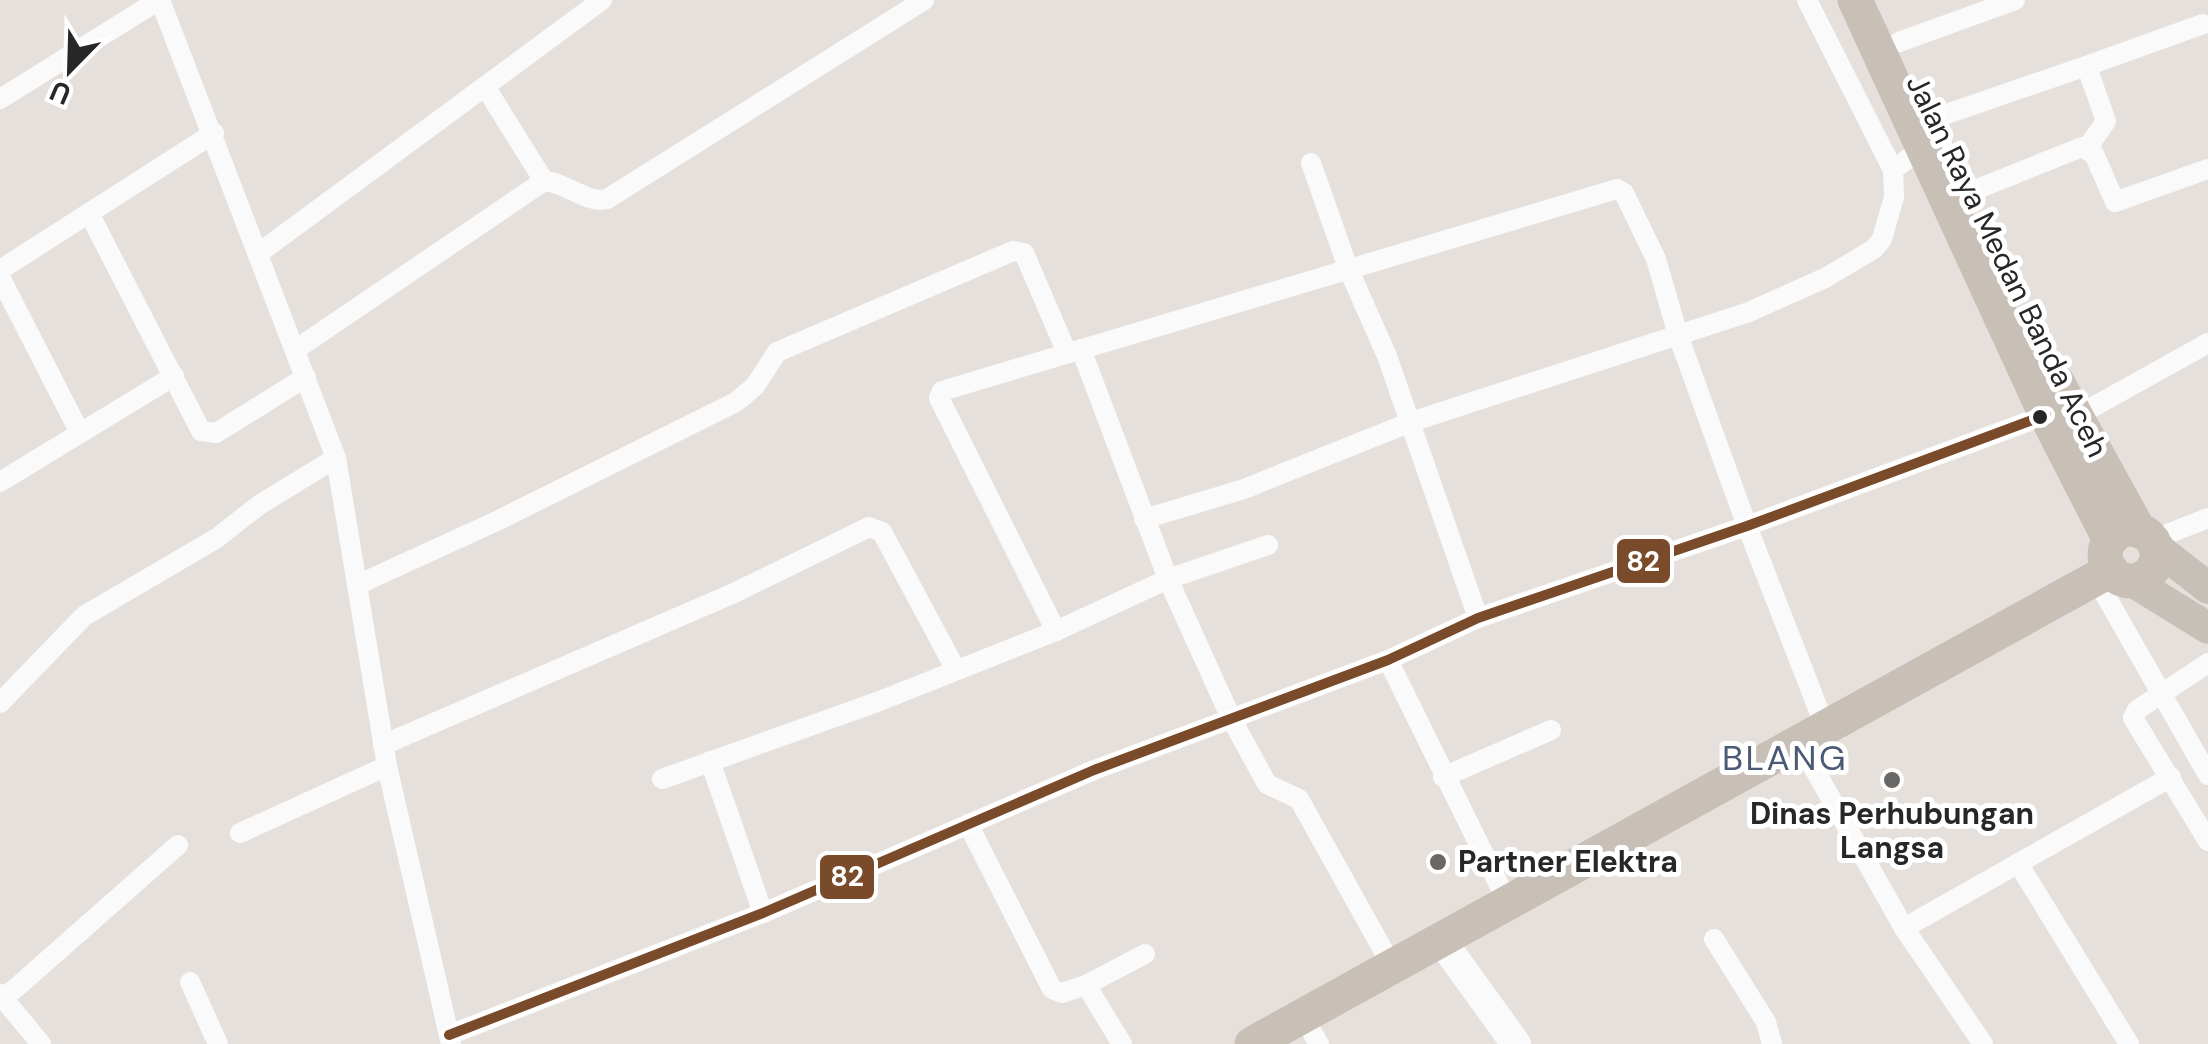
<svg xmlns="http://www.w3.org/2000/svg" width="2208" height="1044" font-family="'DM Sans',sans-serif">
	<rect width="100%" height="100%" fill="#e6e0dc"/>
	<g fill="none" stroke-linecap="round" stroke-linejoin="round">
		<g stroke="#fbfafa" stroke-width="20">
			<path d="M160 0 336 458 387 766 451 1044"/>
			<path d="M1807 0 1893 170"/>
			<path d="M1899 42 2015 0"/>
			<path d="M486 88 544 181"/>
			<path d="M0 99 159 0"/>
			<path d="M1932 119 2092 64"/>
			<path d="M2088 147 2106 121 2089 73 2092 64 2203 24"/>
			<path d="M1311 163 1348 268 1387 356 1478 618"/>
			<path d="M1965 194 2082 147 2094 154 2115 202 2208 169"/>
			<path d="M89 213 201 431 216 433 306 377"/>
			<path d="M259 253 602 0"/>
			<path d="M0 270 214 133"/>
			<path d="M0 277 80 433"/>
			<path d="M1081 349 1168 579 1231 718 1267 784 1299 799 1392 966"/>
			<path d="M295 350 544 181C566 182 586 204 607 199L924 0"/>
			<path d="M2075 417 2208 343"/>
			<path d="M0 482 174 376"/>
			<path d="M1144 519 1244 489 1411 422 1749 312 1825 278 1874 249 1882 239 1894 197 1893 170 1921 149 1942 142"/>
			<path d="M2152 540 2208 518"/>
			<path d="M2096 579 2208 775"/>
			<path d="M357 585 499 520 736 402 755 386 777 352 1013 251 1024 253 1067 353"/>
			<path d="M1056 631 939 398 942 391 1617 189 1624 193 1656 259 1678 335 1747 526 1826 729"/>
			<path d="M1388 660 1508 903"/>
			<path d="M2208 663 2137 710 2133 718 2208 841"/>
			<path d="M0 703 84 616 217 538 259 505 336 458"/>
			<path d="M1800 744 1904 928 1983 1044"/>
			<path d="M383 745 734 593 869 527 882 532 956 670"/>
			<path d="M710 761 763 913"/>
			<path d="M1443 777 1551 730"/>
			<path d="M662 779 877 702 1056 631 1168 579 1268 545"/>
			<path d="M968 824 1052 989 1062 993 1086 985 1122 1044"/>
			<path d="M240 833 387 766"/>
			<path d="M2018 863 2129 1044"/>
			<path d="M1904 928 2171 777"/>
			<path d="M1714 939 1766 1022 1772 1044"/>
			<path d="M190 982 218 1044"/>
			<path d="M1086 985 1145 954"/>
			<path d="M0 994 3 998 17 987 178 845"/>
			<path d="M3 998 41 1044"/>
			<path d="M1303 1017 1319 1044"/>
			<path d="M449 1035 763 913 1094 770 1388 660 1478 618 1747 526 2046 415"/>
		</g>
		<path stroke="#fbfafa" stroke-width="30" d="M1441 940 1516 1044"/>
		<g stroke="#c6c1b8" stroke-width="32">
			<path d="M2156 547 2208 588"/>
			<path d="M2132 581 2208 628"/>
		</g>
		<g stroke="#c8bfb7" stroke-width="35">
			<path d="M1855 0 2046 415 2110 540"/>
			<path d="M2057 382 2139 531"/>
			<circle cx="2131" cy="555" r="26"/>
			<path d="M1252 1044 2111 570"/>
		</g>
		<g stroke="#fff" stroke-width="18">
			<path id="bus-1" d="M449 1035 763 913 1094 770 1388 660 1478 618 1747 526 2046 415"/>
		</g>
		<use href="#bus-1" stroke="#7a4b2a" stroke-width="10"/>
	</g>
	<circle fill="#272727" stroke="#fff" stroke-width="4" cx="2040" cy="417" r="9"/>
	<g fill="#6a6866" stroke="#fff" stroke-width="4">
		<circle cx="1892" cy="780" r="10"/>
		<circle cx="1438" cy="862" r="10"/>
	</g>
	<g text-anchor="middle" stroke-width="10" stroke-linejoin="round" paint-order="stroke">
		<g font-size="30" fill="#272727" stroke="#fff">
			<text transform="translate(2007 266) rotate(64)" y="10">Jalan Raya Medan Banda Aceh</text>
		</g>
		<g font-size="30" font-weight="bold" fill="#272727" stroke="#fff">
			<text x="1892" y="824">Dinas Perhubungan<tspan x="1892" dy="34">Langsa</tspan></text>
			<text x="1458" y="872" text-anchor="start">Partner Elektra</text>
		</g>
		<g font-size="35" letter-spacing="2.5" fill="#4a5974" stroke="#fff">
			<text x="1785" y="770">BLANG</text>
		</g>
	</g>
	<g stroke="#fff" stroke-width="4">
		<rect x="1615" y="537" width="57" height="48" rx="10" fill="#7a4b2a"/>
		<rect x="818" y="853" width="58" height="48" rx="10" fill="#7a4b2a"/>
	</g>
	<g font-size="28" text-anchor="middle" font-weight="bold" fill="#fff">
		<text x="1643" y="571">82</text>
		<text x="847" y="886">82</text>
	</g>
	<g transform="translate(70 70) rotate(203)" stroke="#ffffff" stroke-width="8" paint-order="stroke">
	<path d="M0-8L18 38L0 25L-18 38Z" fill="#272727"/>
	<text y="-15" font-size="28" font-weight="bold" text-anchor="middle" fill="#272727">U</text>
	</g>
</svg>
